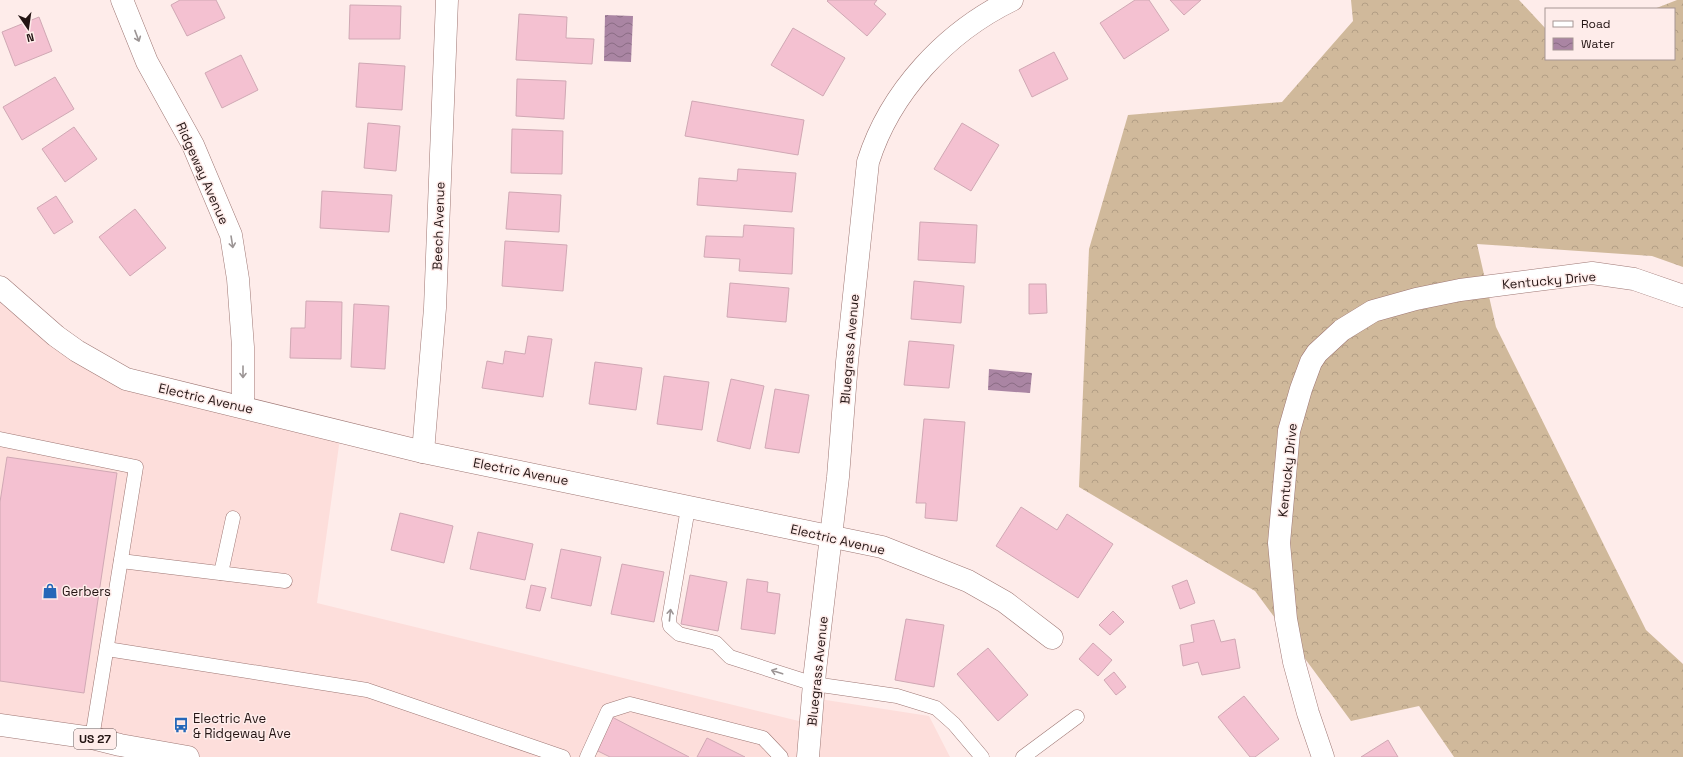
<svg xmlns="http://www.w3.org/2000/svg" width="1683" height="757" font-family="'Space Grotesk',sans-serif">
	<defs>
		<pattern id="forest-crowns" width="20" height="18" patternUnits="userSpaceOnUse"><rect width="20" height="18" fill="#d0b99b"/><path d="M2 6a3 3 0 1 1 6 0M12 15a3 3 0 1 1 6 0" fill="none" stroke="#b29e85"/></pattern>
		<pattern id="water-waves" width="16" height="10" patternUnits="userSpaceOnUse"><rect width="16" height="10" fill="#aa85a3"/><path d="M0 5q4-4 8 0t8 0" fill="none" stroke="#8a6c84"/></pattern>
	</defs>
	<rect width="100%" height="100%" fill="#feecea"/>
	<path fill="#fddedb" d="M0 287 98 365 341 431 317 603 811 724 813 698 929 716 950 757H188L0 725Z"/>
	<path fill="url(#forest-crowns)" d="M1351 0H1519L1546 29V59H1674V9H1654L1677 0H1683V267L1652 256 1477 244 1496 327 1646 630 1683 664V757H1454L1419 706 1351 721 1255 591 1079 487 1089 249 1128 115 1282 102 1353 21Z"/>
	<g fill="url(#water-waves)">
		<path d="M605 15 633 16 631 62 604 61Z"/>
		<path d="M989 369 1032 373 1030 393 988 390Z"/>
	</g>
	<g fill="#f4c1d1" stroke="#d0a8b4">
		<path d="M180 0H216L225 18 187 36 171 5Z"/>
		<path d="M828 0H877L874 4 886 14 867 36 827 1Z"/>
		<path d="M1135 0H1149L1169 30 1124 59 1100 23Z"/>
		<path d="M1170 0H1201L1184 15Z"/>
		<path d="M350 5 401 6 400 39H349Z"/>
		<path d="M519 14 567 17 566 38 594 39 592 64 516 60Z"/>
		<path d="M39 17 52 51 15 66 2 32Z"/>
		<path d="M793 28 845 58 823 96 771 65Z"/>
		<path d="M1054 52 1068 79 1032 97 1019 70Z"/>
		<path d="M241 55 258 90 222 108 205 73Z"/>
		<path d="M359 63 405 66 402 110 356 107Z"/>
		<path d="M55 77 74 109 22 140 3 107Z"/>
		<path d="M517 79 566 81 564 119 516 116Z"/>
		<path d="M692 101 804 120 798 155 685 136Z"/>
		<path d="M368 123 400 126 396 171 364 168Z"/>
		<path d="M962 123 999 145 971 191 934 169Z"/>
		<path d="M74 127 97 159 65 182 42 149Z"/>
		<path d="M512 129 563 131 562 174 511 173Z"/>
		<path d="M738 169 796 173 792 212 697 205 699 178 737 181Z"/>
		<path d="M322 191 392 195 389 232 320 228Z"/>
		<path d="M509 192 561 195 559 232 506 229Z"/>
		<path d="M56 196 73 222 54 234 37 208Z"/>
		<path d="M135 209 166 248 130 276 99 237Z"/>
		<path d="M920 222 977 225 975 263 918 260Z"/>
		<path d="M744 225 794 228 792 274 739 271 740 259 704 257 706 236 743 237Z"/>
		<path d="M505 241 567 245 563 291 502 286Z"/>
		<path d="M914 281 964 286 961 323 911 319Z"/>
		<path d="M730 283 789 288 786 322 727 317Z"/>
		<path d="M1029 284H1046L1047 313 1029 314Z"/>
		<path d="M306 301 342 302 341 359 290 358 291 328H305Z"/>
		<path d="M354 304 389 306 385 369 351 367Z"/>
		<path d="M528 336 552 339 543 397 482 388 487 361 503 364 505 351 525 354Z"/>
		<path d="M909 341 954 345 949 388 904 385Z"/>
		<path d="M595 362 642 368 636 410 589 404Z"/>
		<path d="M664 376 709 382 702 430 657 424Z"/>
		<path d="M731 379 764 386 750 449 717 441Z"/>
		<path d="M775 389 809 395 799 453 765 448Z"/>
		<path d="M924 419 965 422 957 521 925 518 926 503H916Z"/>
		<path d="M7 457 117 473 84 693 0 681V502Z"/>
		<path d="M1021 507 1057 530 1067 514 1113 544 1078 598 996 546Z"/>
		<path d="M400 513 453 526 444 563 391 550Z"/>
		<path d="M478 532 533 544 525 580 470 569Z"/>
		<path d="M561 549 601 557 591 606 551 598Z"/>
		<path d="M622 564 664 572 654 622 611 614Z"/>
		<path d="M690 575 727 582 718 631 681 624Z"/>
		<path d="M747 579 768 582 767 592 780 594 775 634 741 629Z"/>
		<path d="M1187 580 1195 603 1180 609 1172 586Z"/>
		<path d="M531 585 546 588 540 611 526 608Z"/>
		<path d="M1113 611 1124 622 1110 635 1099 625Z"/>
		<path d="M906 619 944 625 934 687 895 680Z"/>
		<path d="M1214 620 1221 642 1235 639 1240 668 1202 675 1198 662 1183 666 1180 645 1194 642 1191 625Z"/>
		<path d="M1093 643 1112 660 1098 676 1079 659Z"/>
		<path d="M988 648 1028 695 998 721 957 674Z"/>
		<path d="M1114 672 1126 687 1116 695 1104 680Z"/>
		<path d="M1244 696 1279 739 1255 757H1250L1218 717Z"/>
		<path d="M612 717 689 757H610L596 750Z"/>
		<path d="M707 738 745 757H697Z"/>
		<path d="M1388 740 1398 757H1361Z"/>
	</g>
	<g fill="none" stroke-linecap="round" stroke-linejoin="round">
		<g stroke="#9e7774" stroke-width="15">
			<g id="lane">
				<path d="M0 439 136 467 92 738"/>
				<path d="M688 508 669 619 670 626 679 634 716 643 730 657 814 684 897 696 936 708 954 724 982 757"/>
				<path d="M121 561 285 581"/>
				<path d="M221 573 233 518"/>
				<path d="M107 649 367 690 563 757"/>
				<path d="M587 757 608 711 630 704 763 738 781 757"/>
				<path d="M1023 757 1077 717"/>
			</g>
		</g>
		<g stroke="#9e7774" stroke-width="23">
			<g id="street">
				<path d="M122 0 147 62 193 145 231 235 238 279 243 347V406"/>
				<path d="M0 287 56 336 77 351 126 379 423 452 882 547 968 581 1005 602 1052 638"/>
				<path d="M423 452 435 308 447 0"/>
				<path d="M808 757 815 671 838 477 847 362 868 162C890 92 946 32 1012 0"/>
				<path d="M1323 757 1308 713 1294 662 1286 619 1279 543 1289 431 1301 389 1311 362 1317 353 1342 330 1373 311 1416 299 1460 290 1592 273 1634 279 1683 296"/>
			</g>
		</g>
		<g stroke="#9e7774" stroke-width="23">
			<path id="primary" d="M0 725 92 738 120 745 188 757"/>
		</g>
		<use href="#lane" stroke="#fff" stroke-width="14"/>
		<use href="#street" stroke="#fff" stroke-width="22"/>
		<use href="#primary" stroke="#fff" stroke-width="22"/>
	</g>
	<defs><path id="oneway-shaft" d="M-6 0H5M1.5-3L5.5 0L1.5 3" fill="none" stroke-width="1.6" stroke-linecap="round" stroke-linejoin="round"/></defs>
	<g stroke="#9c9595">
		<use href="#oneway-shaft" transform="translate(137 36) rotate(69)"/>
		<use href="#oneway-shaft" transform="translate(232 242) rotate(81)"/>
		<use href="#oneway-shaft" transform="translate(243 372) rotate(90)"/>
		<use href="#oneway-shaft" transform="translate(670 615) rotate(-84)"/>
		<use href="#oneway-shaft" transform="translate(777 672) rotate(-162)"/>
	</g>
	<defs>
		<g id="shop-bare" transform="scale(1.2)"><path d="M-5-2.5h2.3a2.7 3.5 0 0 1 5.4 0H5L5.5 6h-11ZM-1.5-2.5h3a1.5 2.3 0 0 0-3 0Z" fill="#2567b8" stroke="#feecea" stroke-width="2.5" paint-order="stroke"/></g>
		<g id="bus-bare" transform="scale(1.2)"><path d="M-5-6H5V4H4V6H2V4H-2V6H-4V4H-5ZM-3.5-4V0h7V-4ZM-3.5 1.2v1.5H-2V1.2ZM2 1.2v1.5H3.5V1.2Z" fill="#2567b8" stroke="#feecea" stroke-width="2.5" paint-order="stroke"/></g>
	</defs>
	<g fill-rule="evenodd">
		<use href="#shop-bare" x="50" y="591"/>
		<use href="#bus-bare" x="181" y="725"/>
	</g>
	<g text-anchor="middle" stroke-width="3" stroke-linejoin="round" paint-order="stroke">
		<rect fill="#feecea" stroke="#655554" stroke-width="1" x="74" y="729" width="42" height="20" rx="3"/>
		<g font-size="12" font-weight="bold" fill="#231413">
			<text x="95" y="743">US 27</text>
		</g>
		<g font-size="13" fill="#231413" stroke="#feecea">
			<text transform="translate(203 173) rotate(66)" y="5">Ridgeway Avenue</text>
			<text transform="translate(438 226) rotate(-88)" y="5">Beech Avenue</text>
			<text transform="translate(1549 280) rotate(-5)" y="5">Kentucky Drive</text>
			<text transform="translate(849 349) rotate(-85)" y="5">Bluegrass Avenue</text>
			<text transform="translate(206 398) rotate(13)" y="5">Electric Avenue</text>
			<text transform="translate(1287 470) rotate(-84)" y="5">Kentucky Drive</text>
			<text transform="translate(521 471) rotate(11)" y="5">Electric Avenue</text>
			<text transform="translate(838 539) rotate(13)" y="5">Electric Avenue</text>
			<text transform="translate(817 671) rotate(-84)" y="5">Bluegrass Avenue</text>
		</g>
		<g font-size="13" fill="#231413" stroke="#feecea" text-anchor="start">
			<text x="62" y="596">Gerbers</text>
			<text x="193" y="723">Electric Ave<tspan x="193" dy="15">&amp; Ridgeway Ave</tspan></text>
		</g>
	</g>
	<rect x="1545" y="8" width="130" height="52" fill="#feecea" stroke="#a69694"/>
	<rect x="1553" y="21" width="20" height="6" fill="#ffffff" stroke="#a69694"/>
	<text x="1581" y="28" font-size="12" fill="#231413">Road</text>
	<rect x="1553" y="38" width="20" height="12" fill="url(#water-waves)" stroke="#a69694"/>
	<text x="1581" y="48" font-size="12" fill="#231413">Water</text>
	<g transform="translate(28 28) rotate(167)" stroke="#feecea" stroke-width="3" paint-order="stroke">
	<path d="M0-3L7 15L0 10L-7 15Z" fill="#231413"/>
	<text y="-6" font-size="11" font-weight="bold" text-anchor="middle" fill="#231413">N</text>
	</g>
</svg>
